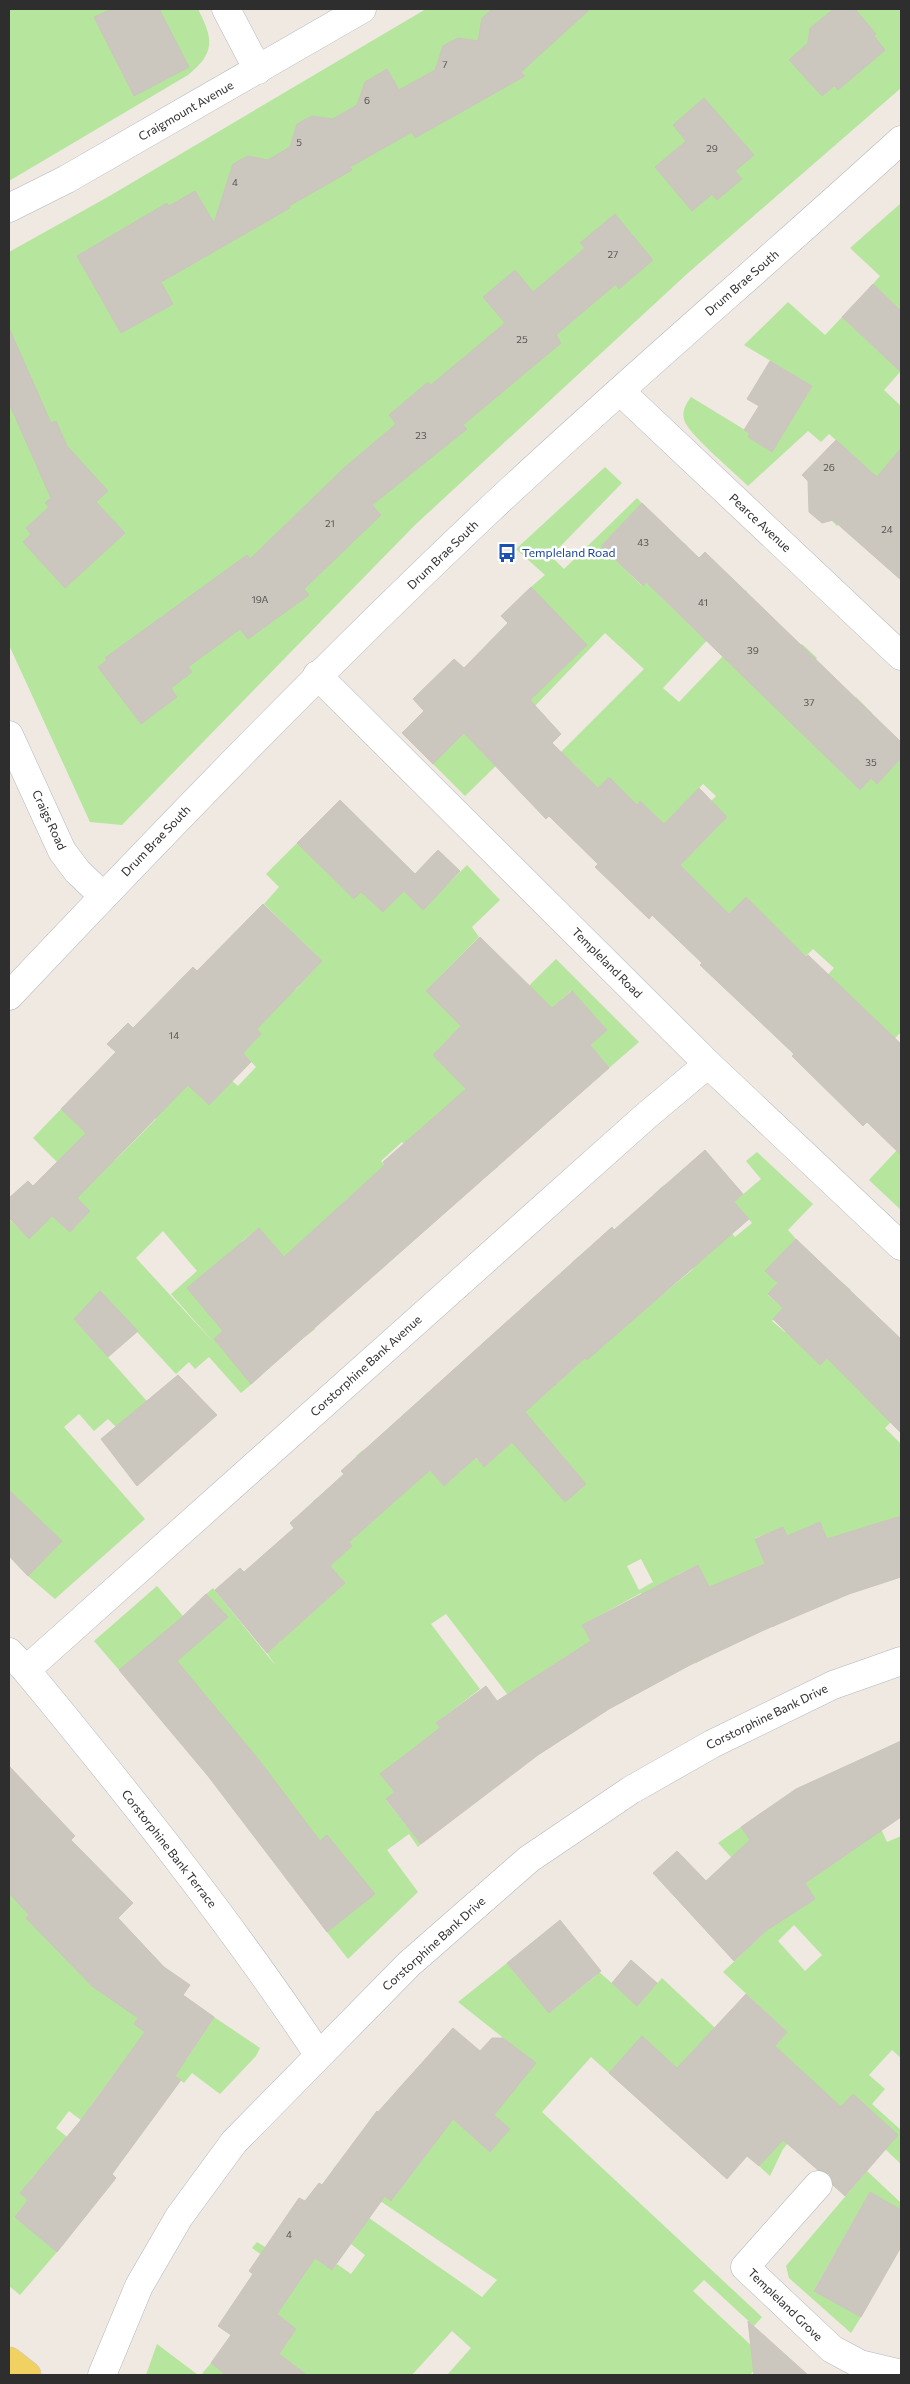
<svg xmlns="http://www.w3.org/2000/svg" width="910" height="2384" font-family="Commissioner,sans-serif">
	<rect width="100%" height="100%" fill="#efe9e1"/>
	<g fill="#b6e59e" fill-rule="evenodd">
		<path d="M9 9H198C213 39 216 52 188 75L9 181Z"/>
		<path d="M426 9H901V88L688 273 415 525 122 825 90 822 9 645V252L106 198Z"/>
		<path d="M901 203V311L873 284 880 276 850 248Z"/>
		<path d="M788 302 825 335 842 317 878 351 901 327V371L884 390 901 406V448L837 526 832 521 874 474 829 434 821 442 808 431 748 486C735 473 691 436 685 422 681 413 685 405 691 397L750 433 748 437 772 452 812 386 744 345Z"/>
		<path d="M605 467 622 483 551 556 564 569 637 498 642 503 601 546 642 586 684 543 687 546 650 586 695 630 712 626 746 590 748 596 663 688 679 702 723 656 769 679 802 644 817 658 773 704 823 731 856 697 872 713 828 759 860 790 871 778 877 784 901 758V1032L839 1097 877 1021 860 1005 784 1044 780 1040 805 1013 798 1006 834 968 813 949 799 963 745 969 781 932 746 897 722 922 680 865 727 817 711 801 716 796 703 784 664 824 640 801 626 816 622 790 609 777 598 788 572 762 522 791 644 669 605 633 535 706 546 717 465 796 433 764 496 702 495 643 531 587 545 575 516 549Z"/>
		<path d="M297 843 354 899 361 892 383 912 418 877 437 895 467 865 500 900 472 927 479 937 426 991 461 1026 433 1055 446 1068 556 959 639 1042 609 1068 590 1045 607 1030 571 991 527 1030 469 1136 498 1167 491 1172 438 1113 418 1160 402 1142 381 1161 435 1221 363 1185 344 1202V1212L389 1262 376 1274 280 1261V1253L259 1228 241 1242 315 1329 305 1337 272 1301 217 1323 262 1375 241 1393 209 1357 195 1369 189 1362 176 1374 100 1292 74 1319 185 1444 181 1446 116 1427 108 1419 94 1431 79 1414 64 1427 145 1519 55 1599 28 1576 61 1541 9 1490V1221L10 1220 29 1239 52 1216 70 1232 90 1211 49 1170 57 1162 33 1138 61 1109 115 1160 156 1119 102 1067 153 1049 209 1105 232 1081 238 1086 256 1067 243 1053 261 1034 247 1019 296 989 322 961 264 904 279 887 266 874ZM163 1231 197 1271 171 1294 216 1345 136 1258Z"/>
		<path d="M901 1137V1210L869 1180 897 1150 892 1146Z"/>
		<path d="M757 1152 813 1204 788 1230 796 1239 766 1270 778 1283 768 1295 783 1308 772 1321 785 1332 837 1278 851 1290 799 1344 820 1365 832 1353 900 1413 885 1428 901 1444V1516L844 1534 849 1594 820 1522 787 1536 783 1528 755 1538 765 1564 756 1568 780 1623 773 1627 759 1596 710 1590 698 1565 677 1575 690 1600 676 1607 702 1660 696 1663 683 1637 668 1645 641 1593 582 1625 624 1701 620 1703 603 1673 587 1683 569 1655 539 1674 547 1686 508 1695 446 1614 431 1624 480 1689 436 1723 488 1792 381 1775 395 1792 386 1800 421 1844 418 1847 409 1834 387 1850 418 1892 348 1959 327 1932 366 1901 330 1855 327 1836 320 1841 255 1774 264 1766 253 1753 119 1670 94 1641 157 1586 183 1616 227 1617 206 1594 213 1588 276 1666 267 1653 281 1641 266 1625 303 1621 345 1583 330 1566 352 1546 313 1501 317 1498 353 1538 395 1501 356 1456 363 1450 365 1453 429 1469 444 1486 463 1469 426 1402 484 1467 513 1441 577 1473 475 1357 527 1383 541 1398 583 1360 549 1324 627 1323 572 1262 582 1254 643 1311 693 1269 683 1257 682 1223 653 1195 664 1185 696 1221 711 1209 735 1237 752 1223 734 1202 761 1179 746 1161ZM641 1559 653 1582 639 1590 627 1566Z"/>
		<path d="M870 1805 887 1842 901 1836V2058L892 2050 869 2075 885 2089 872 2104 901 2130V2164L775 2046 787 2032 723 1972 784 1914 718 1843 741 1827 773 1874 770 1877 794 1912 815 1899 805 1883 850 1852 831 1823ZM794 1925 822 1955 805 1971 778 1941Z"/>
		<path d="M9 1893 138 2018 134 2024 186 2060 214 2017 260 2048 256 2056 220 2094 192 2073 184 2083 140 2050 126 2070 120 2066 90 2107 107 2120 98 2133 69 2111 56 2128 88 2154 45 2178 37 2172 20 2193 28 2200 15 2217 57 2252 20 2295 9 2286Z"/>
		<path d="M583 1958 637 2005 662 1978 810 2117 783 2149 770 2176 759 2166 788 2133 751 2100 748 2102 735 2091 720 2107 707 2095 674 2132 663 2122 696 2085 642 2037 609 2073 591 2057 542 2112 762 2317 754 2326 704 2280 693 2291 755 2349 752 2352V2358L759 2365 750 2375H447L471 2348 452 2331 412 2375H307L279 2354 296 2329 277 2314 287 2299 278 2293 272 2302 260 2293 267 2283 265 2282 276 2265 252 2248 257 2242 275 2253 286 2238 332 2270 337 2264 351 2274 365 2255 351 2244 369 2218 482 2297 497 2280 333 2169 339 2162 392 2200 438 2139 398 2108 402 2102 393 2095 407 2079 490 2152 509 2129 478 2101 503 2072 518 2085 535 2063 458 2002 507 1963 523 1982 527 1980 552 2011 597 1975Z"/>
		<path d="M867 2171 901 2203V2210L870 2192 814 2290 861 2317 851 2333 789 2278 786 2266Z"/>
		<path d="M157 2344 198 2375H146Z"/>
		<path d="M211 2363 226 2375H201Z"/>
	</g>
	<g fill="#cbc7bf" stroke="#cbc5ba">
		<path d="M112 9H159L189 67 134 96 94 17Z"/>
		<path d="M492 9H590L521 72 525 76 415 138 412 132 350 167 352 170 289 206 290 208 161 282 173 304 121 333 77 256 167 203 169 206 195 191 214 223 233 164 248 156 268 160 290 147 297 124 312 116 333 119 357 105 365 82 387 69 399 90 435 70 443 46 458 38 478 41 482 18Z"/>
		<path d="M834 9H855L876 34 874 36 885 50 838 90 834 86 822 96 789 60 808 43 810 28Z"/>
		<path d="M704 98 754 155 735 171 742 179 717 200 712 194 692 211 655 167 686 141 673 125Z"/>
		<path d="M615 214 653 260 619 289 616 284 564 328 556 335 561 343 463 425 467 429 372 505 381 515 304 589 309 595 248 639 240 629 188 667 192 672 171 688 177 697 141 724 98 667 107 660 105 658 247 555 250 559 344 468 396 424 389 415 428 382 431 385 505 323 483 297 515 270 533 292 585 248 580 243Z"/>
		<path d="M873 284 901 311V372L842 317Z"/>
		<path d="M9 328 51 423 56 421 67 446 108 491 96 502 125 533 65 588 23 542 31 534 26 528 49 507 45 503 51 498 9 403Z"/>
		<path d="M770 361 812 386 772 452 748 437 750 433 744 430 759 406 747 399Z"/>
		<path d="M836 440 877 477 901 448V580L833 520 822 523 809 512 808 481 802 475Z"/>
		<path d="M642 503 699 558 705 552 901 742V758L877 784 871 778 860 790 646 582 643 586 601 546Z"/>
		<path d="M531 587 587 645 530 700 561 734 552 743 598 788 609 777 637 805 640 801 664 824 699 788 727 817 680 865 729 914 746 897 806 957 808 955 901 1044V1155L867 1122 863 1126 792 1056 794 1054 700 965 702 963 652 915 649 919 595 867 598 864 549 816 546 819 464 733 433 764 402 733 424 711 413 699 454 659 464 668 508 623 501 616Z"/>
		<path d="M340 800 415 874 438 850 460 871 423 910 404 891 383 912 361 892 354 899 297 843Z"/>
		<path d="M263 904 322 961 257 1029 261 1034 243 1053 251 1062 209 1105 188 1085 77 1198 90 1211 70 1232 52 1216 29 1239 9 1218V1198L28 1181 33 1186 86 1133 61 1109 116 1052 107 1044 128 1023 133 1028 193 967 197 971Z"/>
		<path d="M480 937 552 1008 572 991 607 1030 590 1045 609 1068 251 1384 214 1339 223 1331 187 1288 259 1228 284 1257 385 1165 383 1162 466 1089 433 1055 461 1026 426 991Z"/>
		<path d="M705 1150 743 1194 734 1202 749 1219 587 1360 585 1358 525 1412 586 1484 565 1502 512 1442 484 1467 476 1457 444 1486 430 1470 349 1542 352 1546 330 1566 345 1583 267 1653 215 1590 240 1568 244 1572 294 1528 290 1523 344 1474 341 1471 612 1227 614 1230Z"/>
		<path d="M796 1239 901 1339V1433L827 1358 820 1365 773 1319 783 1308 768 1294 778 1283 765 1271Z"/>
		<path d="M100 1291 138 1331 108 1357 74 1319Z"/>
		<path d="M178 1375 217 1415 137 1486 101 1439Z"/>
		<path d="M9 1490 62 1541 28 1576 9 1556Z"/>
		<path d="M901 1516V1577L849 1594 764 1630 690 1665 609 1709 538 1755 421 1844 386 1799 395 1792 380 1774 440 1728 436 1723 486 1686 497 1701 591 1641 582 1625 698 1565 709 1587 765 1564 755 1539 783 1527 787 1536 820 1522 827 1539Z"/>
		<path d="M206 1594 228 1617 177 1661 259 1760 320 1841 327 1835 375 1894 327 1932 208 1776 119 1670 180 1619Z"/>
		<path d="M901 1741V1817L805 1883 815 1899 767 1930 734 1961 653 1873 677 1851 706 1881 750 1840 741 1827 796 1789Z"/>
		<path d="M9 1766 75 1836 71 1840 133 1903 118 1918 164 1967 190 1985 183 1995 214 2017 175 2076 181 2080 112 2174 116 2178 57 2252 15 2217 28 2200 20 2193 81 2120 145 2032 134 2024 138 2018 92 1986 26 1918 29 1915 9 1893Z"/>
		<path d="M560 1920 601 1971 549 2013 507 1963Z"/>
		<path d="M631 1960 657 1983 637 2006 612 1983Z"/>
		<path d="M746 1994 787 2032 775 2046 841 2107 853 2094 898 2135 845 2196 833 2185 829 2174 818 2170 783 2140 759 2166 747 2156 727 2179 609 2073 642 2036 677 2068Z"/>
		<path d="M453 2028 480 2051 492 2038H503L536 2063 494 2115 510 2129 490 2152 453 2119 391 2201 385 2196 332 2270 315 2258 277 2314 296 2329 279 2354 307 2375H226L211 2363 231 2335 218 2326 253 2274 249 2271 299 2198 305 2201 319 2183 322 2185 377 2111 378 2112Z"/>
		<path d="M870 2192 901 2210V2247L861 2317 814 2291Z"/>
		<path d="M748 2321 808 2375H754Z"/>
	</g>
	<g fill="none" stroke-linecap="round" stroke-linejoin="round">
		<g stroke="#b4b7c1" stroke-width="29">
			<g id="minor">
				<path d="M226 9 258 70"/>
				<path d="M9 208 67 179 362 9"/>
				<path d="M620 391 901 656"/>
				<path d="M317 675 708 1064 901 1246"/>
				<path d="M9 735 62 851 77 871 103 896"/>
				<path d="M9 1652 26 1670C129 1795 229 1920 318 2054"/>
				<path d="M26 1670 646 1116 708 1064"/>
				<path d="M818 2185 745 2267 832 2349 860 2364 898 2373"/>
				<path d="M102 2375 139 2286 179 2217 234 2142 409 1964 529 1859 631 1790 712 1744 833 1685 901 1661"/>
			</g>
		</g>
		<g stroke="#b4b7c1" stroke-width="29">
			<path id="secondary" d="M9 996C164 832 321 669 485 514 621 386 763 266 901 140"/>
		</g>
		<g stroke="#c9c9c9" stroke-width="29">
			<path id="primary" d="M9 2361 27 2375"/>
		</g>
		<use href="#minor" stroke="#fff" stroke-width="28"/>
		<use href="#secondary" stroke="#fff" stroke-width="28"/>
		<use href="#primary" stroke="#f2d163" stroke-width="28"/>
	</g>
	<defs>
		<g id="bus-bare" transform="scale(1.5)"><path d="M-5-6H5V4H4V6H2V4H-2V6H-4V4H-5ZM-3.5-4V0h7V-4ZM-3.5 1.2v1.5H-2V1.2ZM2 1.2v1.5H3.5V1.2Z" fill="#1a4fb4" stroke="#fff" stroke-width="2.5" paint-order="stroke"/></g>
	</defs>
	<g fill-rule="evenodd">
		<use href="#bus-bare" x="507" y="553"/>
	</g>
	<g text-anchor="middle" stroke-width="5" stroke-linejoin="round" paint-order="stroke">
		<g font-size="10" fill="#555452">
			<text x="445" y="68">7</text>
			<text x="367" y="104">6</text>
			<text x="299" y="146">5</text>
			<text x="712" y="152">29</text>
			<text x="235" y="186">4</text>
			<text x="613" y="258">27</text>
			<text x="522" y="343">25</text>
			<text x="421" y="439">23</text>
			<text x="829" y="471">26</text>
			<text x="330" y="527">21</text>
			<text x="887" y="533">24</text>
			<text x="643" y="546">43</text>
			<text x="260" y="603">19A</text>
			<text x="703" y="606">41</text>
			<text x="753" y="654">39</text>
			<text x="809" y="706">37</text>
			<text x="871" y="766">35</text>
			<text x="174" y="1039">14</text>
			<text x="289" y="2238">4</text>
		</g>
		<g font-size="12" fill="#2e2e2e" stroke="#fff">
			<text transform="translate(186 111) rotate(-30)" y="4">Craigmount Avenue</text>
			<text transform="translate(742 283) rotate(-41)" y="4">Drum Brae South</text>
			<text transform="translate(760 523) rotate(43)" y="4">Pearce Avenue</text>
			<text transform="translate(443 555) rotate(-44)" y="4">Drum Brae South</text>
			<text transform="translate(49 820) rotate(65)" y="4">Craigs Road</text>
			<text transform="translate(156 841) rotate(-46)" y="4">Drum Brae South</text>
			<text transform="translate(607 963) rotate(45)" y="4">Templeland Road</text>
			<text transform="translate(366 1366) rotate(-42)" y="4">Corstorphine Bank Avenue</text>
			<text transform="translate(767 1717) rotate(-26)" y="4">Corstorphine Bank Drive</text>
			<text transform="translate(169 1849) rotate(52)" y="4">Corstorphine Bank Terrace</text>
			<text transform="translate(434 1944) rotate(-42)" y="4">Corstorphine Bank Drive</text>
			<text transform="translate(785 2305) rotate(44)" y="4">Templeland Grove</text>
		</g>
		<g font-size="12" fill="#164399" stroke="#fff" text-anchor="start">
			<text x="522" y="557">Templeland Road</text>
		</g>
	</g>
	<rect width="910" height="2384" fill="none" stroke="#2e2e2e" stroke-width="20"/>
</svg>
